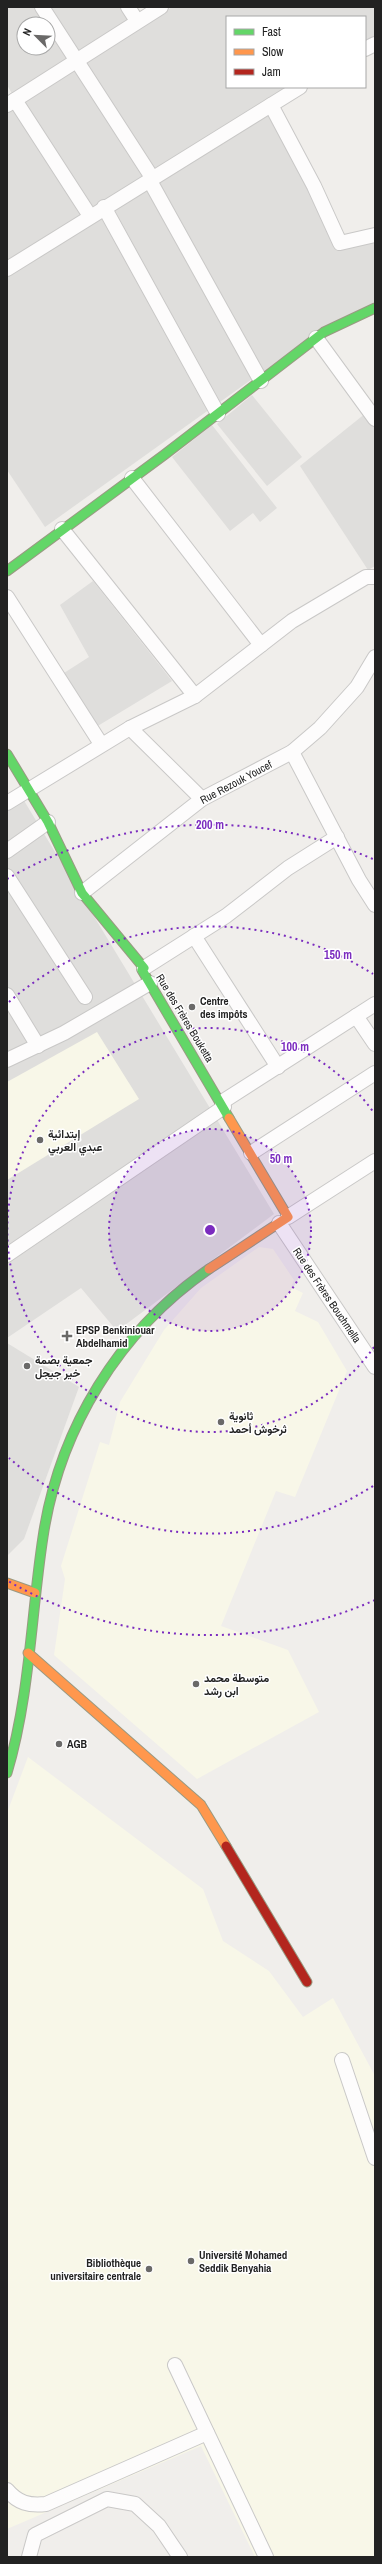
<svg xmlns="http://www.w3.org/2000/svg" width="382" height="2564" font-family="'Archivo Narrow',Vazirmatn,sans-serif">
	<rect width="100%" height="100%" fill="#f0eeeb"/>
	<g fill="#dfdedc" fill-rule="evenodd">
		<path d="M7 7H38L73 59 14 97 7 85ZM24 24H48V48H24Z"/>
		<path d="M45 7H126L135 20 76 56Z"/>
		<path d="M172 7H375V39L365 45V17H227V87H294L155 176 84 64Z"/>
		<path d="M78 65 147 176 91 209 22 101Z"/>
		<path d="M17 105 86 216 7 266V112Z"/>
		<path d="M279 106 346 249 375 240V314L334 331 265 382 158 181Z"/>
		<path d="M154 182 259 374 220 402 107 209Z"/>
		<path d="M104 211 217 404 45 527 7 470V275Z"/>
		<path d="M252 395 302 457 267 486 217 424Z"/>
		<path d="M366 413 375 422V566L368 570 300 466Z"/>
		<path d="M212 425 277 508 260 522 253 513 230 531 172 457Z"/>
		<path d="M93 581 172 681 96 727 64 673 89 657 60 605Z"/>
		<path d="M23 799 274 1214 117 1331 81 1288 7 1338V809Z"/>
		<path d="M7 1343 79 1387 24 1539 7 1556Z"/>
	</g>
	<g fill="#f8f7e8">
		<path d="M97 1032 139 1099 7 1180V1082Z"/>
		<path d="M259 1247 273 1249 294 1280 291 1287 303 1293 295 1311 318 1322 347 1371 295 1497 276 1491 221 1626 288 1650 319 1712 197 1779 54 1655 65 1579 61 1566 100 1442 109 1445 120 1402 164 1330 201 1288Z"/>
		<path d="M28 1757 203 1889 223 1941 269 1971 303 2017 333 1998 375 2076V2557H255L201 2446 7 2529V1813Z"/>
	</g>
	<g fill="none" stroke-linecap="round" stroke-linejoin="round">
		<g stroke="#c9c8c7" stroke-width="16">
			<g id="street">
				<path d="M42 7 153 179"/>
				<path d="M128 7 137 21"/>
				<path d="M365 49 375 44"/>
				<path d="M15 100 90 216"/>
				<path d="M7 105 161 7"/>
				<path d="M271 105 314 186 340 243 375 235"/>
				<path d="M150 181 261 381"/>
				<path d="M104 207 218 414"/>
				<path d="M7 269 300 87"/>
				<path d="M316 338 375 419"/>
				<path d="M132 478 261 645"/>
				<path d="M62 529 195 696"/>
				<path d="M7 597 101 744"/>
				<path d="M130 728 202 799"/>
				<path d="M292 752 359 880 375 905"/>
				<path d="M7 803 130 728 195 696 292 621 366 577H375"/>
				<path d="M7 851 48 822"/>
				<path d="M7 876 85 997"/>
				<path d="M82 893 202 799 292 752 320 728 357 687 375 657"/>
				<path d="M194 936 278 1067"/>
				<path d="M144 968 226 916 288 868 337 837"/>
				<path d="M7 995 38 1046"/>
				<path d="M356 1016 375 1044"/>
				<path d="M7 1060 64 1033 150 983"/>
				<path d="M222 1102 375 1004"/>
				<path d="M251 1153 375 1073"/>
				<path d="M288 1217 375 1161"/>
				<path d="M279 1223 375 1367"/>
				<path d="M7 1255 224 1107"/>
				<path d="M342 2060 375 2158"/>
				<path d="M175 2365 266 2557"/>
				<path d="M7 2490C18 2503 29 2506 46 2504L207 2433"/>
				<path d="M29 2557 35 2535 107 2499 135 2504 159 2526 180 2557"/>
			</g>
		</g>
		<g stroke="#999a82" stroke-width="11">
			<g id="fast">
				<path d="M7 571 164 455 324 332 375 308"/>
				<path d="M7 754 48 822 82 893 144 968 142 970 229 1118"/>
				<path d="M7 1773C30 1696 31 1615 43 1537 59 1429 119 1331 209 1269"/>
			</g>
		</g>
		<g stroke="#999a82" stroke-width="11">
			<g id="slow">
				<path d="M209 1269 288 1217 229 1118"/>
				<path d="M7 1583 35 1593"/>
				<path d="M28 1653 201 1805 226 1846"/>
			</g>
		</g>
		<g stroke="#999a82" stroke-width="11">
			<path id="jam" d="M226 1846 307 1982"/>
		</g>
		<use href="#street" stroke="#fdfcfc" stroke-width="14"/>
		<use href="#fast" stroke="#63d668" stroke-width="9"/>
		<use href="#slow" stroke="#ff974d" stroke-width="9"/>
		<use href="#jam" stroke="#b3261e" stroke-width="9"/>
	</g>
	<circle cx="210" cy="1230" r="101" fill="#7b2cbf" fill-opacity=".12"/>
	<g fill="none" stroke="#7b2cbf" stroke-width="2" stroke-dasharray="2 4">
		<circle cx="210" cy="1230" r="101"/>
		<path d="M374 1347A202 202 0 1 1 374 1113"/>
		<path d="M373 1486A304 304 0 0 1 9 1458M9 1002A304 304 0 0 1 373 974"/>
		<path d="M375 1600A405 405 0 0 1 8 1581M7 879A405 405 0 0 1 375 860"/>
	</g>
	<g fill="#6a6968" stroke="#fff" stroke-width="1.5">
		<circle cx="192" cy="1007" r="4"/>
		<circle cx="40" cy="1140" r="4"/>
		<path d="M65 1330h4v4h4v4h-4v4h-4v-4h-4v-4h4z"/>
		<circle cx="27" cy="1366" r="4"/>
		<circle cx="221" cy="1422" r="4"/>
		<circle cx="196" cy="1684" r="4"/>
		<circle cx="59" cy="1744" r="4"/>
		<circle cx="191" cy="2261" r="4"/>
		<circle cx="149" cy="2269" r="4"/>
	</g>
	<g text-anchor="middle" stroke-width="3" stroke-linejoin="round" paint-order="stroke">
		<g font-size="11" fill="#222" stroke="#fff">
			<text transform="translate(236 782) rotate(-28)" y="4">Rue Rezouk Youcef</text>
			<text transform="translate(185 1018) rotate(59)" y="4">Rue des Frères Bouketta</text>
			<text transform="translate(327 1295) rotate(56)" y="4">Rue des Frères Bouchmella</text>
		</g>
		<g font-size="11" font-weight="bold" fill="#222" stroke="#fff" text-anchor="start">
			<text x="200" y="1005">Centre<tspan x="200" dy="13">des impôts</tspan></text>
			<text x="48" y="1138">إبتدائية<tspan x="48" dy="13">عبدي العربي</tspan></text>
			<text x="76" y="1334">EPSP Benkiniouar<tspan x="76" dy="13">Abdelhamid</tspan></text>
			<text x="35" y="1364">جمعية بصمة<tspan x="35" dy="13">خير جيجل</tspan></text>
			<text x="229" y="1420">ثانوية<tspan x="229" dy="13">ثرخوش أحمد</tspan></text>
			<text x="204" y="1682">متوسطة محمد<tspan x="204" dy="13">ابن رشد</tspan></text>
			<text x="67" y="1748">AGB</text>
			<text x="199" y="2259">Université Mohamed<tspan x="199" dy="13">Seddik Benyahia</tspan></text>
			<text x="141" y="2267" text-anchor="end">Bibliothèque<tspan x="141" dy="13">universitaire centrale</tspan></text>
		</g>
	</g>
	<circle cx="210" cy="1230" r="6" fill="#7b2cbf" stroke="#fff" stroke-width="2"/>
	<g font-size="12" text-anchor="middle" font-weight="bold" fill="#7b2cbf" stroke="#fff" stroke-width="3" stroke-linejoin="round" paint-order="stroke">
		<text x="210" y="829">200 m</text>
		<text x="338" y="959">150 m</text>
		<text x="295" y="1051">100 m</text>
		<text x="281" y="1163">50 m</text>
	</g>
	<rect width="382" height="2564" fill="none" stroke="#222222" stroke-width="16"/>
	<rect x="226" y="16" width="140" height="72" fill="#ffffff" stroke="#a7a7a7"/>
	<rect x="234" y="29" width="20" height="6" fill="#63d668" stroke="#a7a7a7"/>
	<text x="262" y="36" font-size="12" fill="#222222">Fast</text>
	<rect x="234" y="49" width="20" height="6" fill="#ff974d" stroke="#a7a7a7"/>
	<text x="262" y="56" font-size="12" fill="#222222">Slow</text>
	<rect x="234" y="69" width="20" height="6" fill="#b3261e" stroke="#a7a7a7"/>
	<text x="262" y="76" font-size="12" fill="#222222">Jam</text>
	<g transform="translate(36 36) rotate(294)"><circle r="19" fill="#ffffff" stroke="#a7a7a7"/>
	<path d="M0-3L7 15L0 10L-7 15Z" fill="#6a6968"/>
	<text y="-6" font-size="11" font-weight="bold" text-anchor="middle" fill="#222222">N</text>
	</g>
</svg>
